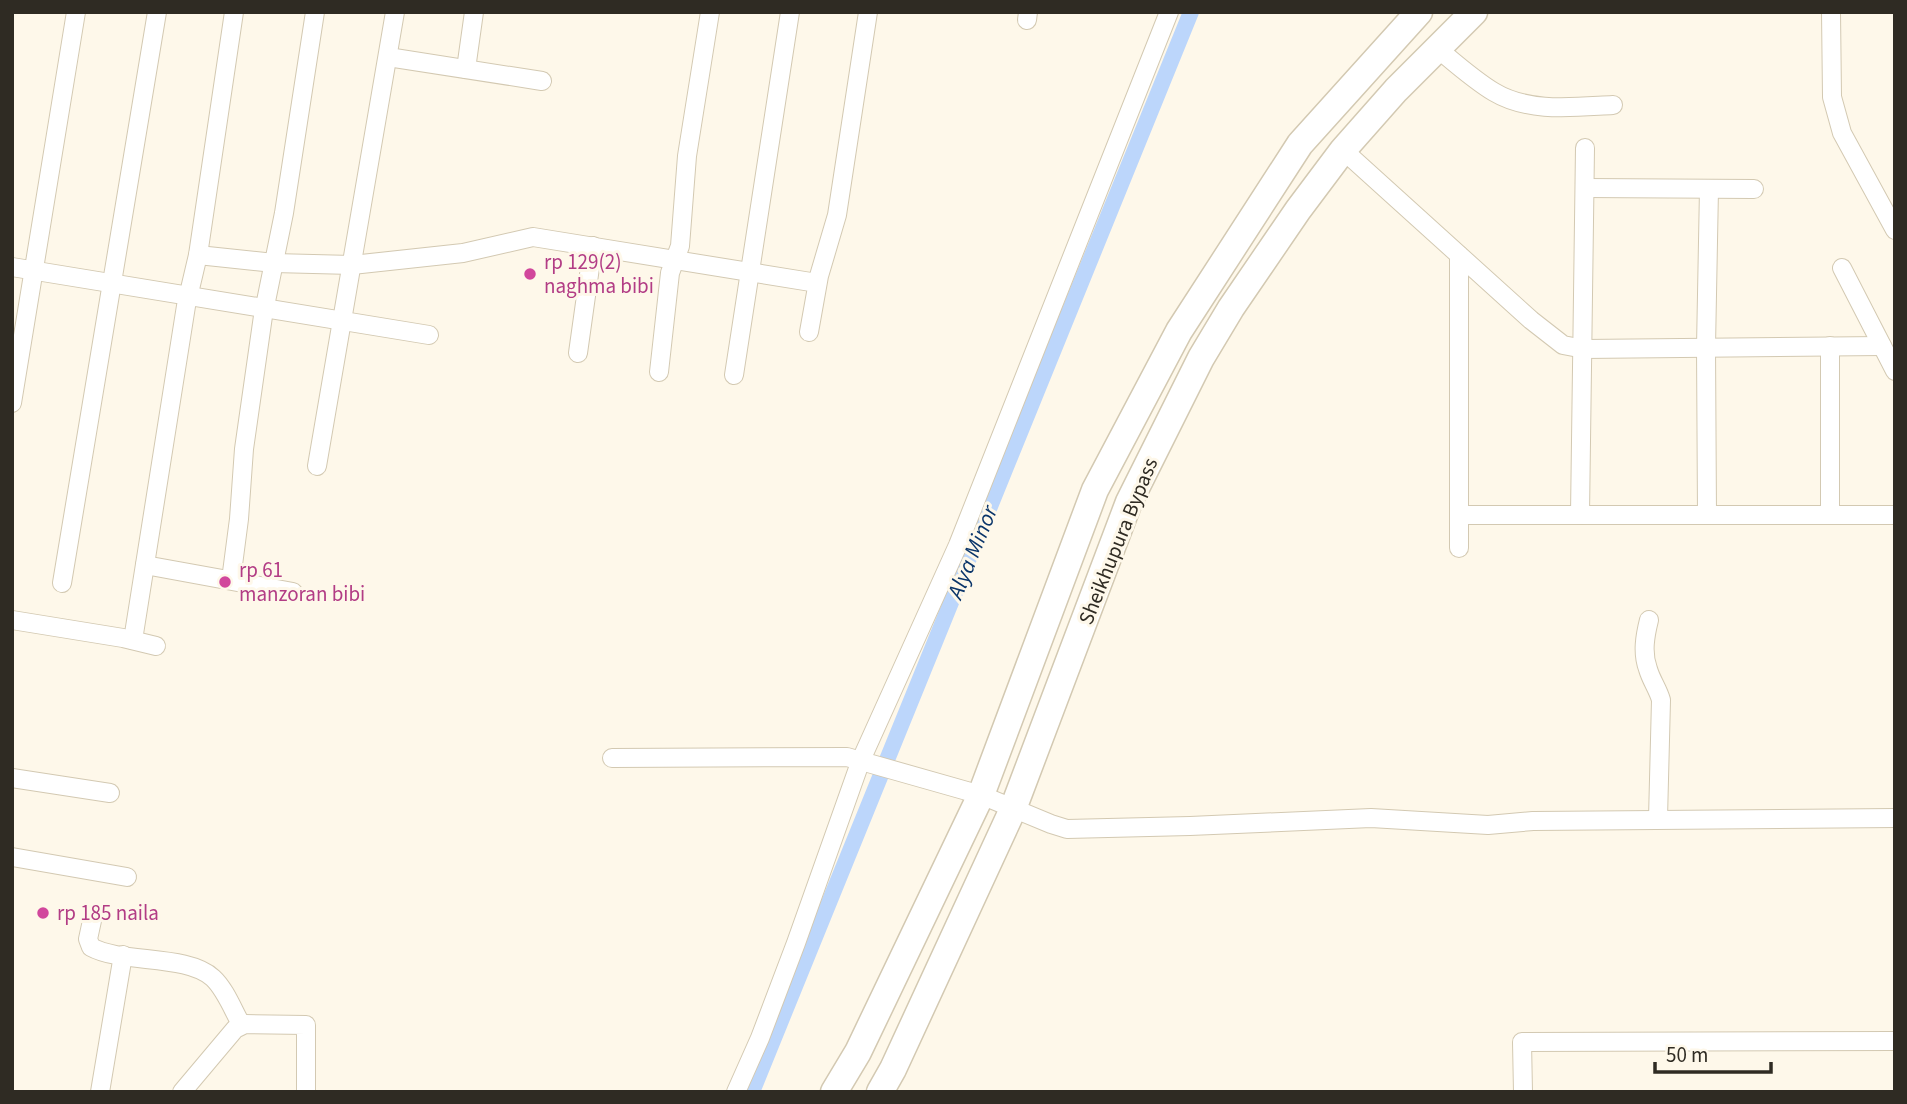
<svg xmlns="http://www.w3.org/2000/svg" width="1907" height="1104" font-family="'Source Sans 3',sans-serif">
	<rect width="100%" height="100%" fill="#fef8ea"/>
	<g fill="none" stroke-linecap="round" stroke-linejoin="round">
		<path stroke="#bcd6fb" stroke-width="16" d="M752 1092 1191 12"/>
		<g stroke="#d3c9b2" stroke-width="20">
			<g id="minor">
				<path d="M1831 12 1832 97 1842 133 1895 230"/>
				<path d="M1027 20 1028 12"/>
				<path d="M1437 48C1455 63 1474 80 1494 92 1529 113 1574 107 1613 105"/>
				<path d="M388 57 542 81"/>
				<path d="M466 69 474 12"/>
				<path d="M1343 150 1531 320 1563 345 1584 349 1882 346"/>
				<path d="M1585 188 1754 189"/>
				<path d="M198 255 274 263 352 265 463 253 533 237 817 283"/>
				<path d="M12 267 429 335"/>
				<path d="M1842 268 1895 371"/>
				<path d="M809 332 819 276 837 215 868 12"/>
				<path d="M1830 346V515"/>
				<path d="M578 353 593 246"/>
				<path d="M659 372 670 273 680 246 687 156 710 12"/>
				<path d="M734 375 790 12"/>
				<path d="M12 403 76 12"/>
				<path d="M317 466 395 12"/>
				<path d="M1459 515H1895"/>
				<path d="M1580 515 1585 148"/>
				<path d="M1707 515 1706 347 1709 189"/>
				<path d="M1459 548V255"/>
				<path d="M145 565 293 592"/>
				<path d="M231 580 239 519 244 449 263 316 284 213 315 12"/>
				<path d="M62 583 157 12"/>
				<path d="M12 620 123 638 156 646"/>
				<path d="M1649 620C1645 636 1642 653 1648 669 1651 680 1658 689 1661 700L1658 819"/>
				<path d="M133 640 186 306 198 255 234 12"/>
				<path d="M612 758 847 757 981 795 1051 824 1067 829 1190 826 1371 818 1488 825 1533 821 1895 818"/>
				<path d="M12 778 110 793"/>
				<path d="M12 857 127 877"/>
				<path d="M93 916 88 939 91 947C122 964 187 954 213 978 225 989 233 1010 241 1024"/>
				<path d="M100 1092 123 955"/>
				<path d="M182 1092 235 1029 245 1024 306 1025V1092"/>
				<path d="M736 1092 760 1038 796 943 861 760 958 545 1169 12"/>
				<path d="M1523 1092 1522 1042 1895 1041"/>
			</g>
		</g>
		<g stroke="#d3c9b2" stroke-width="29">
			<g id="highway">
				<path d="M834 1092 858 1052 981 795 1095 490 1179 331 1300 144 1419 12"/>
				<path d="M880 1092 893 1069 1013 809 1129 502 1201 358 1231 308 1298 210 1343 150 1396 90 1474 12"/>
			</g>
		</g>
		<use href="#minor" stroke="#fff" stroke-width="18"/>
		<use href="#highway" stroke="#fff" stroke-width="26"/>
	</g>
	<g fill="#d1479c" stroke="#fef8ea" stroke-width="2.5">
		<circle cx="530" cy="274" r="7"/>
		<circle cx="225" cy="582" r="7"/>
		<circle cx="43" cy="913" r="7"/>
	</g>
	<g text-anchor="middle" stroke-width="6" stroke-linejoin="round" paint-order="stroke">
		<g font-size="21" fill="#b23c85" stroke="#fef8ea" text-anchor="start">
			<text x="544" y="269">rp 129(2)<tspan x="544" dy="24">naghma bibi</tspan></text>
			<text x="239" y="577">rp 61<tspan x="239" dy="24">manzoran bibi</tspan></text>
			<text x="57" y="920">rp 185 naila</text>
		</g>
		<g font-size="21" fill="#2f2b23" stroke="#fef8ea">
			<text transform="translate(1118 541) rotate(-68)" y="7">Sheikhupura Bypass</text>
		</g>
		<g font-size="23" font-style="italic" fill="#0a356a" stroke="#fef8ea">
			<text transform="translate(972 552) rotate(-68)" y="8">Alya Minor</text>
		</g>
	</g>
	<rect width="1907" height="1104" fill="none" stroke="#2f2b23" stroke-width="28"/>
	<path d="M1655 1062v10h116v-10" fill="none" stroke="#2f2b23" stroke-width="3.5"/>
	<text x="1666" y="1062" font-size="21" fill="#2f2b23" stroke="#fef8ea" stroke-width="5" paint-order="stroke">50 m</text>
</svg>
